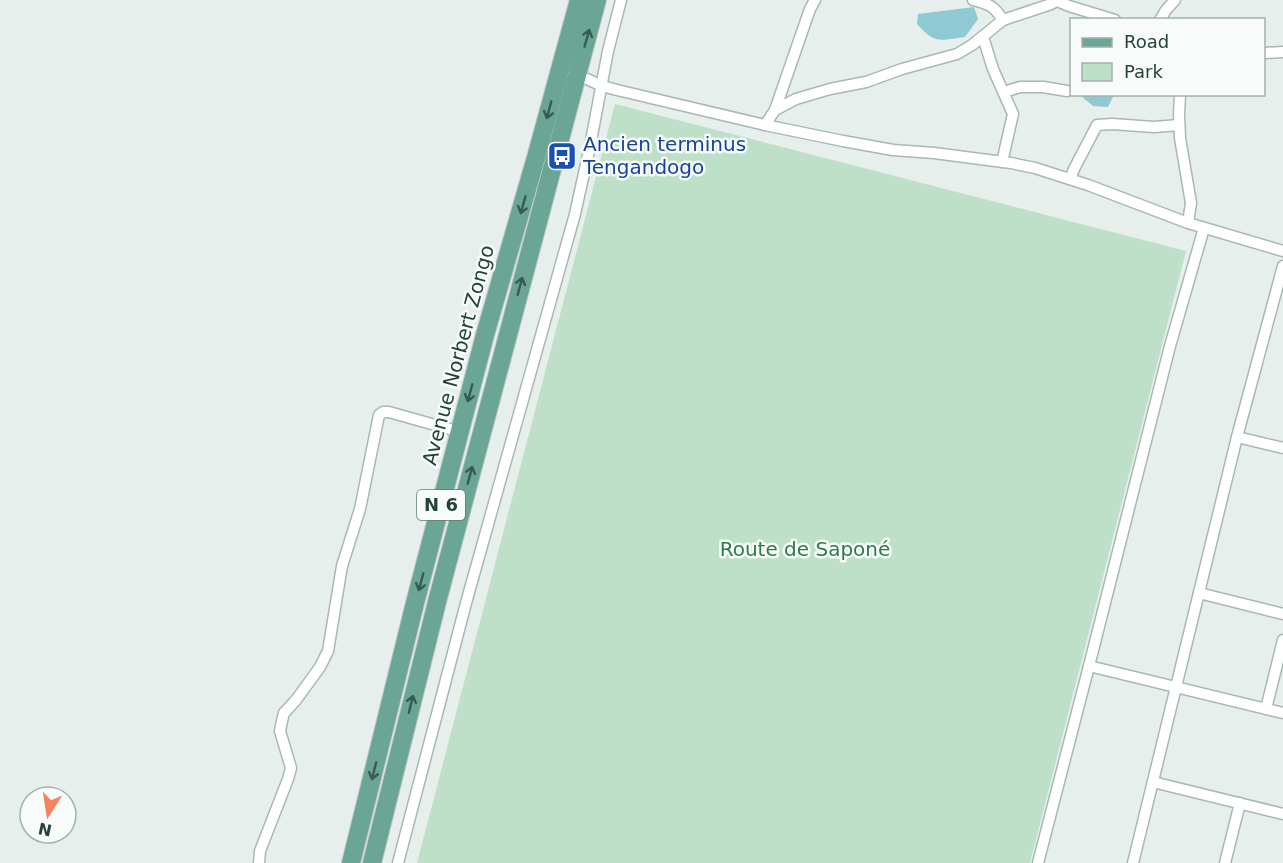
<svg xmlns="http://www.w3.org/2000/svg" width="1283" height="863" font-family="'DejaVu Sans',sans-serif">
	<rect width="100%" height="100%" fill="#e6efeb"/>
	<path fill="#bfe0c8" d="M615 104 1186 251 1030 863H417Z"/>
	<g fill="#8ec9d4">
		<path d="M974 7 978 19 965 37C939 40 936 45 917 24L918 14Z"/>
		<path d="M1074 95H1114L1108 107 1093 106 1081 96Z"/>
	</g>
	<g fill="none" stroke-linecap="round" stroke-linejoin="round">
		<g stroke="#a8b8b2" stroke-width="13">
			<g id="minor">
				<path d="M973 0C989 4 994 6 1003 20"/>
				<path d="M1057 1 1069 6 1115 20"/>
				<path d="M1160 20 1166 10 1175 0"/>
				<path d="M983 37 993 69 1013 114 1002 162"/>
				<path d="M1264 53 1283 52"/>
				<path d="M571 74 587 79 602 86 617 90 765 125 843 141 893 150 934 153 1011 163 1035 168 1088 185 1188 223 1283 251"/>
				<path d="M1004 92 1020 87H1043L1067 91"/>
				<path d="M1180 94 1179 115 1180 138 1191 203 1188 223"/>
				<path d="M775 110 810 9 815 0"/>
				<path d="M765 125 775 110 796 99 830 89 866 82 902 69 957 54 972 45 1003 20 1051 4 1058 0"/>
				<path d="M1070 179 1074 169 1097 125 1112 124 1154 127 1179 125"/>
				<path d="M1237 437 1283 448"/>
				<path d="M1199 593 1283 614"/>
				<path d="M1089 666 1283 713"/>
				<path d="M1266 709 1283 640"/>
				<path d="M1153 782 1283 814"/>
				<path d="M259 863 260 851 288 779 291 768 280 731 282 721 284 713 296 700 320 667 328 651 342 566 360 509 379 415 383 412H389L460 432"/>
				<path d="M398 863 466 603 575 214 590 146 608 51 621 0"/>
				<path d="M1038 863 1089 666 1170 346 1204 228"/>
				<path d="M1133 863 1237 437 1283 266"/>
				<path d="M1225 863 1240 803"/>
			</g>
		</g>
		<g stroke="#c2cac8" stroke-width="20">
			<g id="primary">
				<path d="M351 863 415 603 485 335 537 154 579 0"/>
				<path d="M372 863 438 598 597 0"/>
			</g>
		</g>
		<use href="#minor" stroke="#fff" stroke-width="10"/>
		<use href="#primary" stroke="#6aa596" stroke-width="18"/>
	</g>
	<defs><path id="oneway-shaft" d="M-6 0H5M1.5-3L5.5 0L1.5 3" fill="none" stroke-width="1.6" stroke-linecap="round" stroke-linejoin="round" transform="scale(1.5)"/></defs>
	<g stroke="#365b51">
		<use href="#oneway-shaft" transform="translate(587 38) rotate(-74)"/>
		<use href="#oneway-shaft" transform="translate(549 110) rotate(105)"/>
		<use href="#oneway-shaft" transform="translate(523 205) rotate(106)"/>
		<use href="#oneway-shaft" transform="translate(520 286) rotate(-75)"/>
		<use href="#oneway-shaft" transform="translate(470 393) rotate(105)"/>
		<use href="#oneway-shaft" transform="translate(470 475) rotate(-75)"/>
		<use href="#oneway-shaft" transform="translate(421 582) rotate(105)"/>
		<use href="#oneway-shaft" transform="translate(411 704) rotate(-76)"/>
		<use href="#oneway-shaft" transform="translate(374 771) rotate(104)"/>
	</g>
	<defs>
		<g id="bus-square" transform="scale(1.5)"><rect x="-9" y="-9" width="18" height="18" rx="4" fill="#1a4fb4" stroke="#f7fbf9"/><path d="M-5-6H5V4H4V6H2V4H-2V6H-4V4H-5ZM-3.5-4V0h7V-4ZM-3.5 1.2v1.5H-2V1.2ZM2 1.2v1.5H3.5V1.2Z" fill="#fff"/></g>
	</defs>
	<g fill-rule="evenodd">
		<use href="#bus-square" x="562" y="156"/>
	</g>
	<g text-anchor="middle" stroke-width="5" stroke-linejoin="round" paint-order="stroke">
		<rect fill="#f7fbf9" stroke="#637a73" stroke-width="1.5" x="417" y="490" width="48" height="30" rx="4.5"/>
		<g font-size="18" font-weight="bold" fill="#24423a">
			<text x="441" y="511">N 6</text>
		</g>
		<g font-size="20" fill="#164399" stroke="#f7fbf9" text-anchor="start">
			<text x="583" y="151">Ancien terminus<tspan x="583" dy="23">Tengandogo</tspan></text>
		</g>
		<g font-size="20" fill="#24423a" stroke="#f7fbf9">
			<text transform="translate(458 355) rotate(-75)" y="7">Avenue Norbert Zongo</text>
		</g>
		<g font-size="20" fill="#2d7a4b" stroke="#f7fbf9">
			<text x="805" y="556">Route de Saponé</text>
		</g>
	</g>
	<rect x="1070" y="18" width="195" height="78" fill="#f7fbf9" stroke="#a3b1ad" stroke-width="1.5"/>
	<rect x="1082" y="38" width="30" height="9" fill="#6aa596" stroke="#a3b1ad" stroke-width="1.5"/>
	<text x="1124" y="48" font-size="18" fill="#24423a">Road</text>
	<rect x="1082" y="63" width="30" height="18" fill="#bfe0c8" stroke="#a3b1ad" stroke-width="1.5"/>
	<text x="1124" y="78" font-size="18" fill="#24423a">Park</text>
	<g transform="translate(48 815) rotate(192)"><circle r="28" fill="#f7fbf9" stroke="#a3b1ad" stroke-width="1.5"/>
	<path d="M0-4.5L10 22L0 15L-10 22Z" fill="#f4845f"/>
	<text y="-9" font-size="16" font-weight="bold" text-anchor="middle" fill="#24423a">N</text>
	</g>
</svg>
